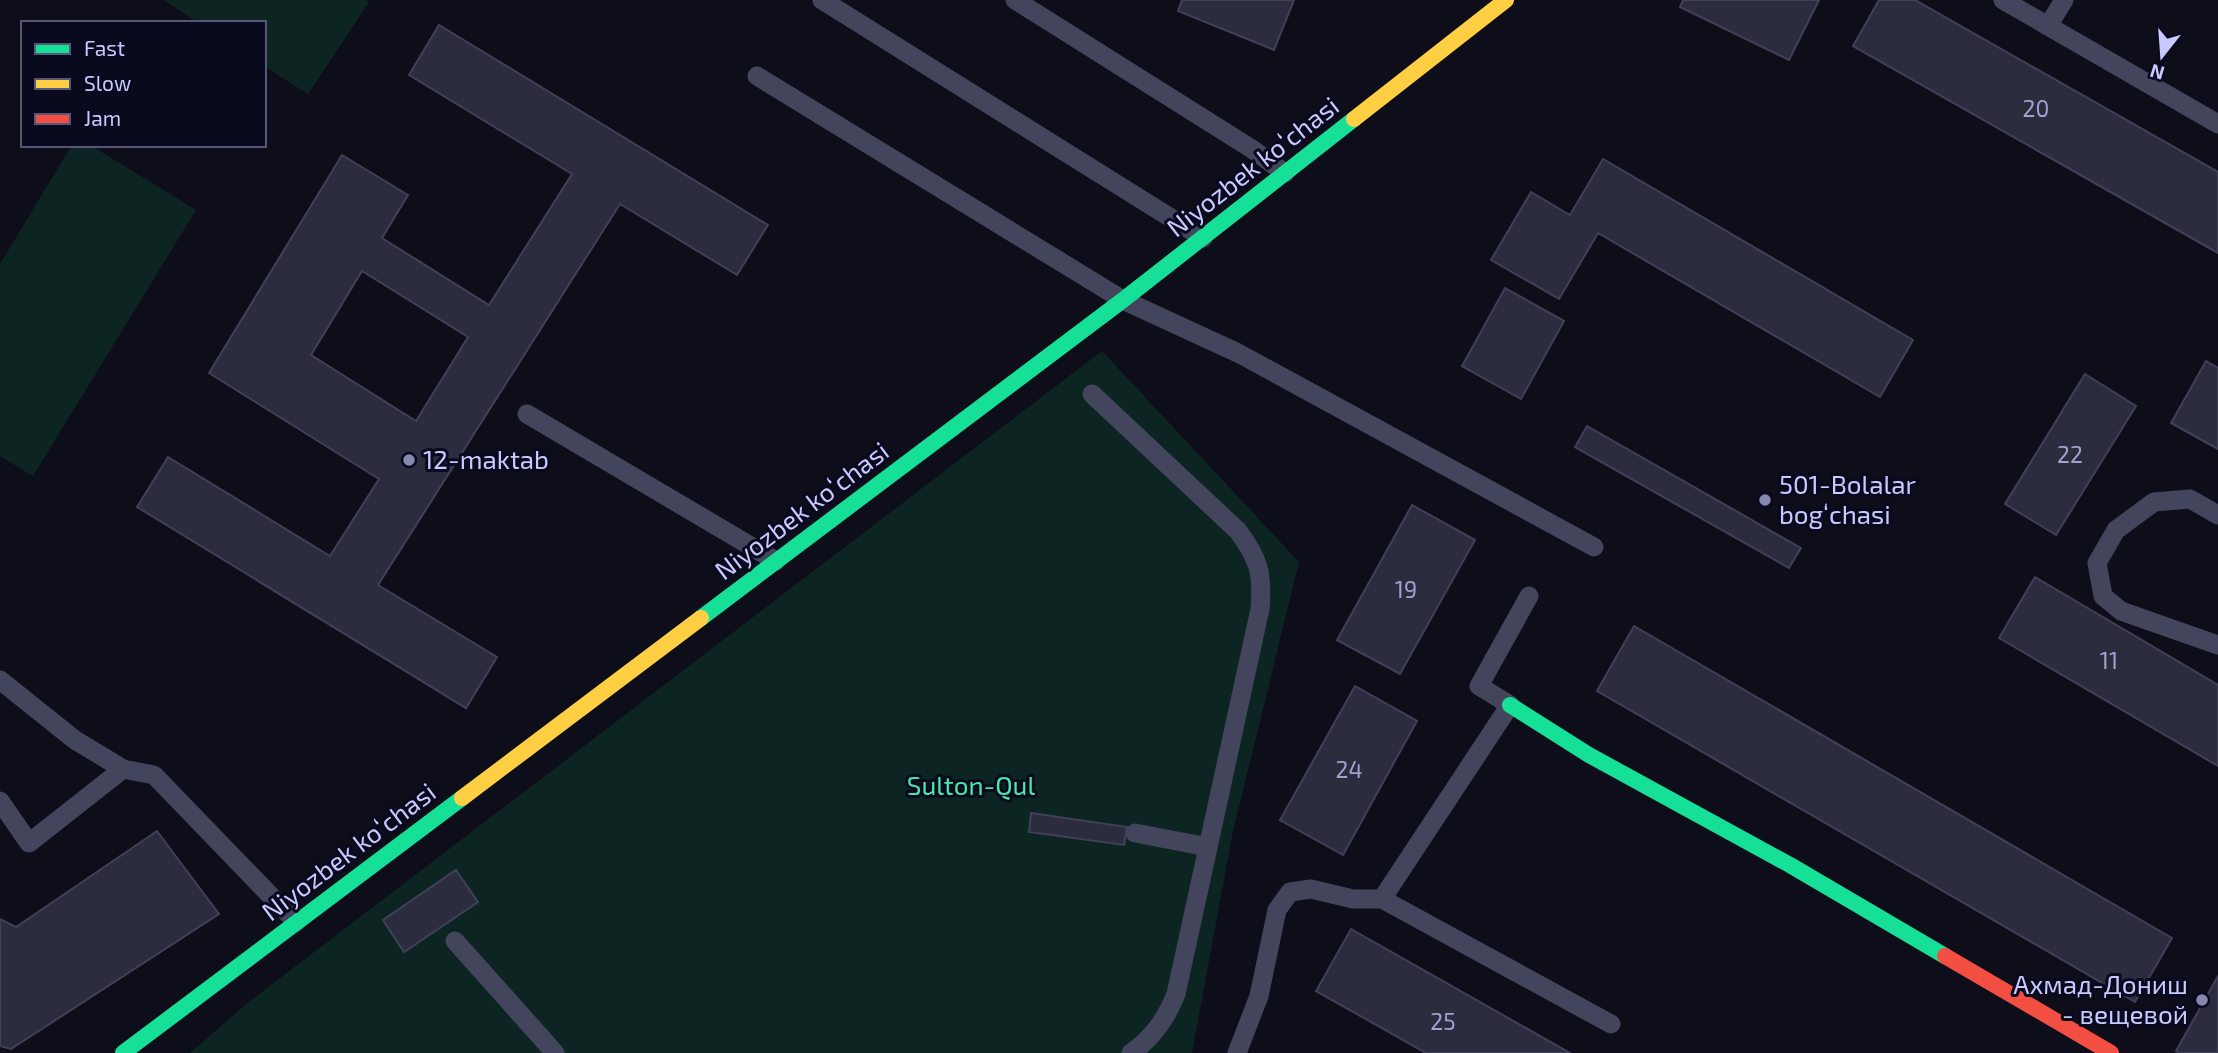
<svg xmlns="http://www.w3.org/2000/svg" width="2218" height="1053" font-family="'Exo 2',sans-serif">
	<rect width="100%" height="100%" fill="#0e0e1a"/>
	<g fill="#0d2522">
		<path d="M164 0H366L369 2 308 94 264 66V23H199Z"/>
		<path d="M72 145H90L196 210 33 476 0 456V264Z"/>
		<path d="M1102 351 1299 562 1233 831 1192 1053H190L246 1004Z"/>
	</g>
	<g fill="#2b2c3e" stroke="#404059" stroke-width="2" fill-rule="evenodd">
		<path d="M1182 0H1294L1274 50 1178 11Z"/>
		<path d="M1683 0H1819L1789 60 1680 7Z"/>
		<path d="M1879 0H1915L2218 172V253L1853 46Z"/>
		<path d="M439 25 768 225 737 275 620 204 378 585 497 657 466 708 137 507 168 457 330 556 379 479 209 373 342 155 408 195 382 238 489 305 572 174 409 75ZM362 271 468 337 416 421 311 355Z"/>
		<path d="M1603 159 1913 340 1880 397 1598 233 1559 299 1491 260 1531 192 1570 215Z"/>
		<path d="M1505 288 1564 321 1521 399 1462 366Z"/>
		<path d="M2206 361 2218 368V449L2171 423Z"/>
		<path d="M2085 374 2136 406 2056 535 2005 504Z"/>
		<path d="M1587 426 1801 548 1789 568 1575 447Z"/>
		<path d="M1412 505 1475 540 1400 674 1337 640Z"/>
		<path d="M2035 577 2218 685V766L1999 638Z"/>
		<path d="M1634 626 2172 938 2135 1002 1597 691Z"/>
		<path d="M1355 686 1417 721 1343 855 1280 820Z"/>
		<path d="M1031 813 1127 827 1124 845 1029 832Z"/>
		<path d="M157 831 219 914 11 1049 0 1046V919L16 927Z"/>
		<path d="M456 870 478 902 404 952 383 920Z"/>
		<path d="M1351 929 1570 1053H1426L1316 991Z"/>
		<path d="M2218 976V1053H2179L2176 1051Z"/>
	</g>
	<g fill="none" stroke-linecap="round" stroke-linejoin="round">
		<g stroke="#42455c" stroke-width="19">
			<path d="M822 0 1203 238"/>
			<path d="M1015 0 1252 149 1285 173"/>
			<path d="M2003 0 2218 124"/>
			<path d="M2048 26 2064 0"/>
			<path d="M757 76 1123 300 1238 353 1594 547"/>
			<path d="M1092 394 1238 531C1259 559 1263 574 1260 609L1176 994C1166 1019 1153 1038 1131 1053"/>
			<path d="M527 414 776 561"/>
			<path d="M2218 515 2190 499 2154 502 2116 530 2097 563 2103 596 2121 611 2218 645"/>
			<path d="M0 680 75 740 123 769 154 775 296 922"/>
			<path d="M0 801 29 843 123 769"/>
			<path d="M1135 833 1208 847"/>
			<path d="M1382 899 1611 1024"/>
			<path d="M455 941 555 1053"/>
			<path d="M1237 1053 1259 996 1277 910 1290 892 1311 889 1353 899H1382L1510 705 1479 686 1529 596"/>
		</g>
		<g stroke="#16e098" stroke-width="16">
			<path d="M701 618 1123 300 1354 119"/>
			<path d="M1510 705 1589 755 1790 865 1945 956"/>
			<path d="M123 1053 462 798"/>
		</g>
		<g stroke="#ffcf43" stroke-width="16">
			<path d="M1354 119 1506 0"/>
			<path d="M462 798 701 618"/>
		</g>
		<path stroke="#f24e42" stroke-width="16" d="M1945 956 2111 1053"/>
	</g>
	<g fill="#8788af" stroke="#0a0a1e" stroke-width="2.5">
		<circle cx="409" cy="460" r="7"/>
		<circle cx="1765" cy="500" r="7"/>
		<circle cx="2202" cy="1000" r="7"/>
	</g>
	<g text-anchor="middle" stroke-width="6" stroke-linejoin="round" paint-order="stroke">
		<g font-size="23" fill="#a1a2cf">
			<text x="2036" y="117">20</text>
			<text x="2070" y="463">22</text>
			<text x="1406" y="598">19</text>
			<text x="2109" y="669">11</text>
			<text x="1349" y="778">24</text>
			<text x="1443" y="1030">25</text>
		</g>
		<g font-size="26" fill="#c8caff" stroke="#0a0a1e">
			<text transform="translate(1253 167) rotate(-38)" y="9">Niyozbek koʻchasi</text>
			<text transform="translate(802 511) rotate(-37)" y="9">Niyozbek koʻchasi</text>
			<text transform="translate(349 852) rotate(-37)" y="9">Niyozbek koʻchasi</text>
		</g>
		<g font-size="26" fill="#c8caff" stroke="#0a0a1e" text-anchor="start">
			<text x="423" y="469">12-maktab</text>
			<text x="1779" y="494">501-Bolalar<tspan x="1779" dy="30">bogʻchasi</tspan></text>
			<text x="2188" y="994" text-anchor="end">Ахмад-Дониш<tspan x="2188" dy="30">- вещевой</tspan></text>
		</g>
		<g font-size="26" fill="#4ae8a7" stroke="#0a0a1e">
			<text x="971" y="795">Sulton-Qul</text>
		</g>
	</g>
	<rect x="21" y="21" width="245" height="126" fill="#0a0a1e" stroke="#565778" stroke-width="2"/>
	<rect x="35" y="44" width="35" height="10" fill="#16e098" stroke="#565778" stroke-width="2"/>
	<text x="84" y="56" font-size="21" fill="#c8caff">Fast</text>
	<rect x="35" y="79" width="35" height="10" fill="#ffcf43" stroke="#565778" stroke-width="2"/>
	<text x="84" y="91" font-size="21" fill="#c8caff">Slow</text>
	<rect x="35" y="114" width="35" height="10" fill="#f24e42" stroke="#565778" stroke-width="2"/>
	<text x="84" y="126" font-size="21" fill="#c8caff">Jam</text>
	<g transform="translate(2162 56) rotate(197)" stroke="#0a0a1e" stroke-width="5" paint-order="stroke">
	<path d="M0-5L12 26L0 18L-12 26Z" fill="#c8caff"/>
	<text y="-10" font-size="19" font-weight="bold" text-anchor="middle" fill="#c8caff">N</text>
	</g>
</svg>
